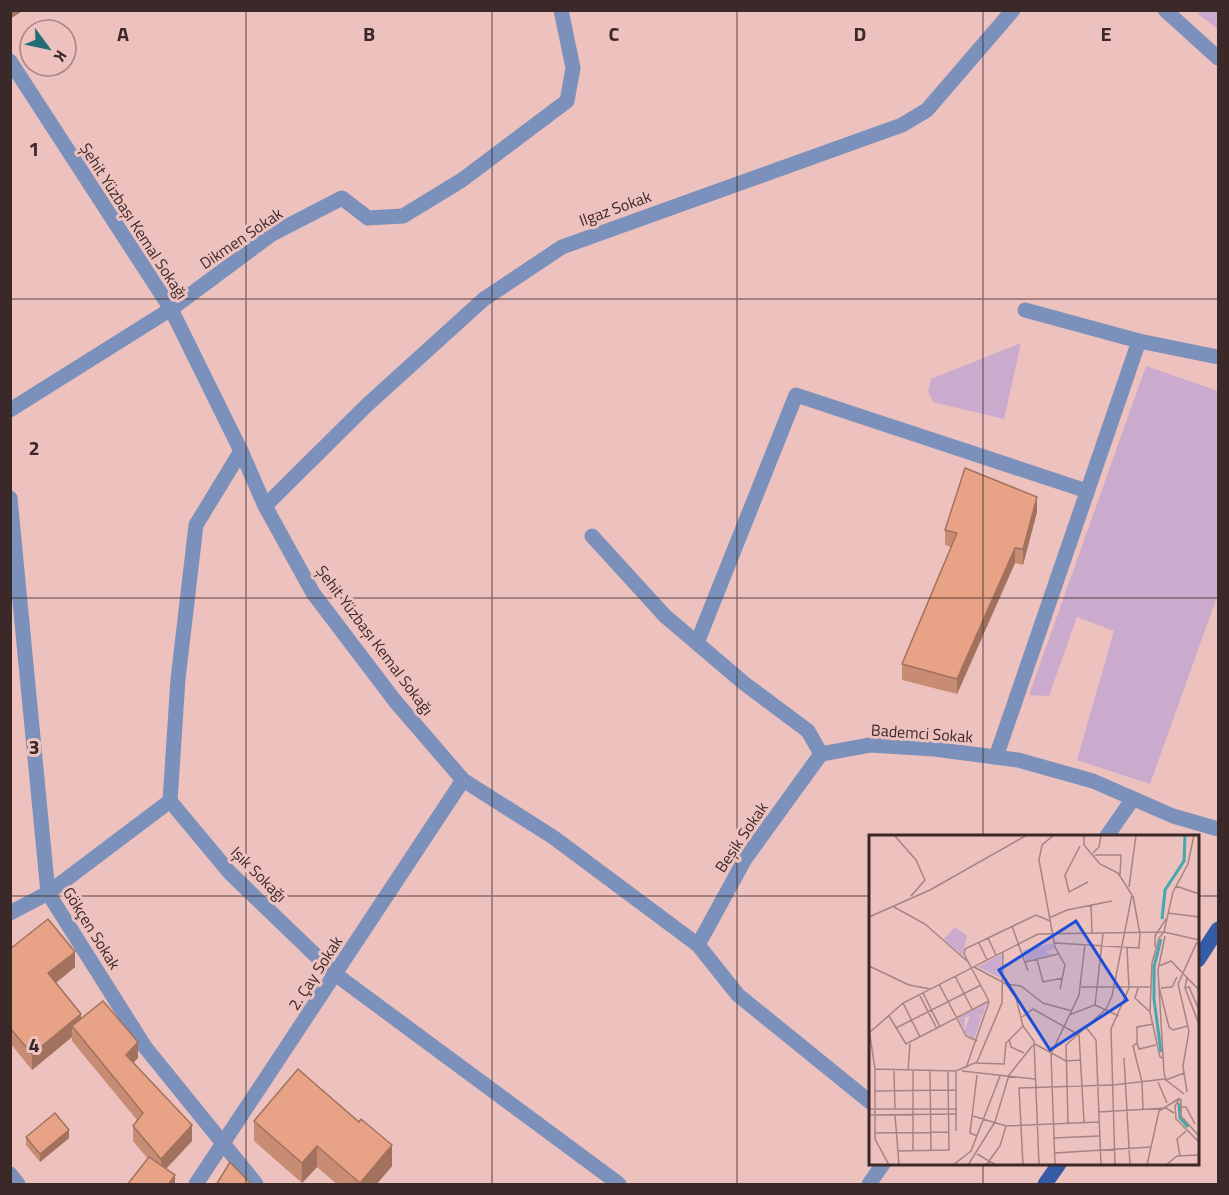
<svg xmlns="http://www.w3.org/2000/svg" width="1229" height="1195" font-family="'Titillium Web',sans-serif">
	<rect width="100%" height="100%" fill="#edc1be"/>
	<g fill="#caabcd">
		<path d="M1199 11H1218V29L1198 14Z"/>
		<path d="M1021 343 1004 419 933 402 928 391 931 379Z"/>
		<path d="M1146 366 1218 391V594L1150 784 1077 760 1114 631 1077 617 1049 696 1029 695Z"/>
	</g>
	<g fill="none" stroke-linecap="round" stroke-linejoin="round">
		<g stroke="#7b91bb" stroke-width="15">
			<path d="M1165 10 1218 58"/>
			<path d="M10 61 171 309 241 451 265 506 313 593 395 701 463 780 553 837 698 945 738 995 870 1102"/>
			<path d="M1025 310 1139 341 1218 357"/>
			<path d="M10 410 171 309 272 234 342 198 368 218 403 216 462 180 567 101 573 68 561 10"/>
			<path d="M241 451 196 525 178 679 170 801 230 873 335 974 619 1184"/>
			<path d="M10 498 48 893 145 1047 256 1184"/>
			<path d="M265 506 367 405 484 299 562 247 902 125 927 110 1013 10"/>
			<path d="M592 536 665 616 745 684 808 731 821 754 870 745 934 749 1018 760 1093 781 1173 816 1218 829"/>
			<path d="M697 643 796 395 1087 491"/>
			<path d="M996 757 1139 341"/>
			<path d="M1107 836 1132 800"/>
			<path d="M10 913 48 893 170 801"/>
			<path d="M698 945 745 859 821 754"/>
			<path d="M10 1174 18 1184"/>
			<path d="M196 1184 463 780"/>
			<path d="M869 1184 883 1164"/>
		</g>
		<g stroke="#355ba7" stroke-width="15">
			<path d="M1198 960 1218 929"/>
			<path d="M1045 1184 1059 1164"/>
		</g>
	</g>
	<g fill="#c88c74">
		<path d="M1037 512 1023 565 1015 563 957 694 902 680V664L951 547 945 545V530Z"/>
		<path d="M10 949 75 967 56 983 81 1019 138 1058 134 1062 192 1141 166 1169 175 1185 148 1159 133 1141V1126L137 1120 72 1041V1037L32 1070 10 1043Z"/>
		<path d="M254 1121 392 1166 376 1185H338L317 1167 302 1183 254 1141Z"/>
		<path d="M26 1137 69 1138 40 1162 26 1145Z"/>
	</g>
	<g fill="#a2725e">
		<path d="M10 10H24L10 19Z"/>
		<path d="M1037 497V512L1023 565V549Z"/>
		<path d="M1015 548V563L957 694V679Z"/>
		<path d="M75 952V967L48 989V973Z"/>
		<path d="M81 1014V1029L72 1026V1037L32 1070V1054Z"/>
		<path d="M138 1042V1058L126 1070V1055Z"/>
		<path d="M192 1125V1141L161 1174V1159Z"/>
		<path d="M69 1130V1138L40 1162V1154Z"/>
		<path d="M392 1145V1166L376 1185H360V1183Z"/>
		<path d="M317 1146V1167L302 1183V1163Z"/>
		<path d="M175 1175V1185H168Z"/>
	</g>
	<g fill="#e8a387" stroke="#a2725e" stroke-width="1.5">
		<path d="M965 468 1037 497 1023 549 1015 548 957 679 902 664 957 533 945 530Z"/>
		<path d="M48 919 75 952 48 973 81 1014 32 1054 10 1028V949Z"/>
		<path d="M103 1001 138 1042 126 1055 192 1125 161 1159 133 1126 143 1113 72 1026Z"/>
		<path d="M298 1069 359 1122 361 1119 392 1145 360 1183 317 1146 302 1163 254 1121Z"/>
		<path d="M55 1113 69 1130 40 1154 26 1137Z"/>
		<path d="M149 1157 175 1175 168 1185H127Z"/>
		<path d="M230 1162 252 1185H216Z"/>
	</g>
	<path fill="none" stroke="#3a2928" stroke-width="1.5" stroke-opacity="0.55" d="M246 10V1184M492 10V1184M737 10V1184M983 10V836M10 299H1218M10 598H1218M10 896H870M1198 896H1218M983 1164V1184"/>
	<g text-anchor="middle" stroke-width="6" stroke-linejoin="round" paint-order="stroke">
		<g font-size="16" fill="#3a2928" stroke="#edc1be">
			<text transform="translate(615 208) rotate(-20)" y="6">Ilgaz Sokak</text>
			<text transform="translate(134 221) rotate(57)" y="6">Şehit Yüzbaşı Kemal Sokağı</text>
			<text transform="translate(241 238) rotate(-34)" y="6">Dikmen Sokak</text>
			<text transform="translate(375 640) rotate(53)" y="6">Şehit Yüzbaşı Kemal Sokağı</text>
			<text transform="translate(922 733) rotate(4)" y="6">Bademci Sokak</text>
			<text transform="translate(741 837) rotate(-56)" y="6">Beşik Sokak</text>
			<text transform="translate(259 874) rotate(45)" y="6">Işık Sokağı</text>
			<text transform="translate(92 928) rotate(58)" y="6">Gökçen Sokak</text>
			<text transform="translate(315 973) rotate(-57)" y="6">2. Çay Sokak</text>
		</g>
	</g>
	<g transform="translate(869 835)">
		<rect width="330" height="330" fill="#edc1be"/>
		<path d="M86 92 98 101 93 120 75 104ZM184 108 185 114 176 117 183 119 157 126 154 115ZM133 119 132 143 109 132ZM117 169 114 180 106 179 113 181 105 204 100 202 102 193 99 202 95 196 101 182H96L95 194 89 183Z" fill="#caabcd"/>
		<path fill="none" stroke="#45a8af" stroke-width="3" d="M293 84 296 55 315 26 316 0M292 217 285 164V132L292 104M310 268 311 283 319 292"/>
		<path fill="none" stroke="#a58482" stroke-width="1.5" d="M25 0 47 25 56 45 42 61M185 0 173 10 170 25 186 112 196 130 191 154M211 11 196 40 200 57 219 47M224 18 230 12 232 0M226 20H252L251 40M307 51 330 59M260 52 267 0M222 69 223 98M25 72 56 89 98 126M299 78 330 82M0 82 61 55 158 0M180 83 198 75 243 66M143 91 159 136M296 101 289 135 295 238 297 245 315 259M119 103 127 120M110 108 118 125M186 108 270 113 271 99 264 61M286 112V101L297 84M168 124 174 147 194 143M156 127 189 119M0 131 40 150 62 154M290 131 302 126 330 155M105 132 137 149 152 151 174 168 203 176M86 141 103 174M318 143 316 153 330 189M70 149 97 201 108 206M137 149 147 163 154 191 165 206 170 330M212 152H281M290 152 300 192 304 195 319 191M269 153 266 163 280 176M292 153 303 152 308 142M316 153 320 152 330 175M54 158 71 192M50 159 68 194M120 166 95 119 96 114 167 80 181 86M34 168 51 202M226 170 250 181M200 180 226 170 234 99M20 181 37 209 120 166M153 182 164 174 210 200 215 287M216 191 227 205 232 330M27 193 112 150M0 194 6 234V304L20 330M0 198 34 168 169 99 295 97 330 105M140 204 142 212 155 218M268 208 270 214 287 210M166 209 197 226 212 225M255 223 261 330M294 223 291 222 281 177 283 128 290 103 295 97 304 57 319 29 325 0M107 228 135 229 137 208 154 191M97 233 120 167M6 234 87 236 108 227 133 168 134 117M25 236 26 274M39 236 41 209M44 236V316M61 236 62 316M93 236 166 244M87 237V296M297 245 315 238M289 247 298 268M6 256 87 255M318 257 314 231 320 196 309 149 328 107M311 263 306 271 307 284 330 307M312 264V281L330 301M312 272H317L326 289M0 274H88M274 275 273 247 264 211 268 208V192L285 189M229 277 297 273 305 278M0 280 88 279M26 280 30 330M104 281 137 291 230 287M199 288 197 210 237 174 243 161 263 60 249 38 231 29 215 10V0M6 298 80 297M108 301 101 298 108 240M184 303 230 301M28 316 80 315 79 237M186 318 282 312M108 319 127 330M311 321 308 304 317 296M84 330 102 316 131 241M99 330 126 287 140 240 164 210M117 330 131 311 137 291M154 330 150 253 244 250 296 244M186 330 182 219 210 160 216 109M246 330 242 194 260 153 258 113M278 330 290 276 311 263M297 330 308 321 330 320"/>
		<path fill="#1d4ed8" fill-opacity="0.15" stroke="#1d4ed8" stroke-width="3" d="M207 86 258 165 181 215 130 135Z"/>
		<rect width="330" height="330" fill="none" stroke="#3a2928" stroke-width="3"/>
	</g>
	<g font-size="20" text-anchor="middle" font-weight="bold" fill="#3a2928" stroke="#edc1be" stroke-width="6" stroke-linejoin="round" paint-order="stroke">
		<text x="123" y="41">A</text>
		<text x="369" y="41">B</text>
		<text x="614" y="41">C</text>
		<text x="860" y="41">D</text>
		<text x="1106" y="41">E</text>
		<text x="34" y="156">1</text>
		<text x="34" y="455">2</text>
		<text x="34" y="754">3</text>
		<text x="34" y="1052">4</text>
	</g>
	<rect width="1229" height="1195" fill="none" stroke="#3a2928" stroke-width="24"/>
	<g transform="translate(48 48) rotate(123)"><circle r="28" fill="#edc1be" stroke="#a58482" stroke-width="1.5"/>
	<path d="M0-4.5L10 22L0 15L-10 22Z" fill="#236e74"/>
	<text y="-9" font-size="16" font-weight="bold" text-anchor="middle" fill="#3a2928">K</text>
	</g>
</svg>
